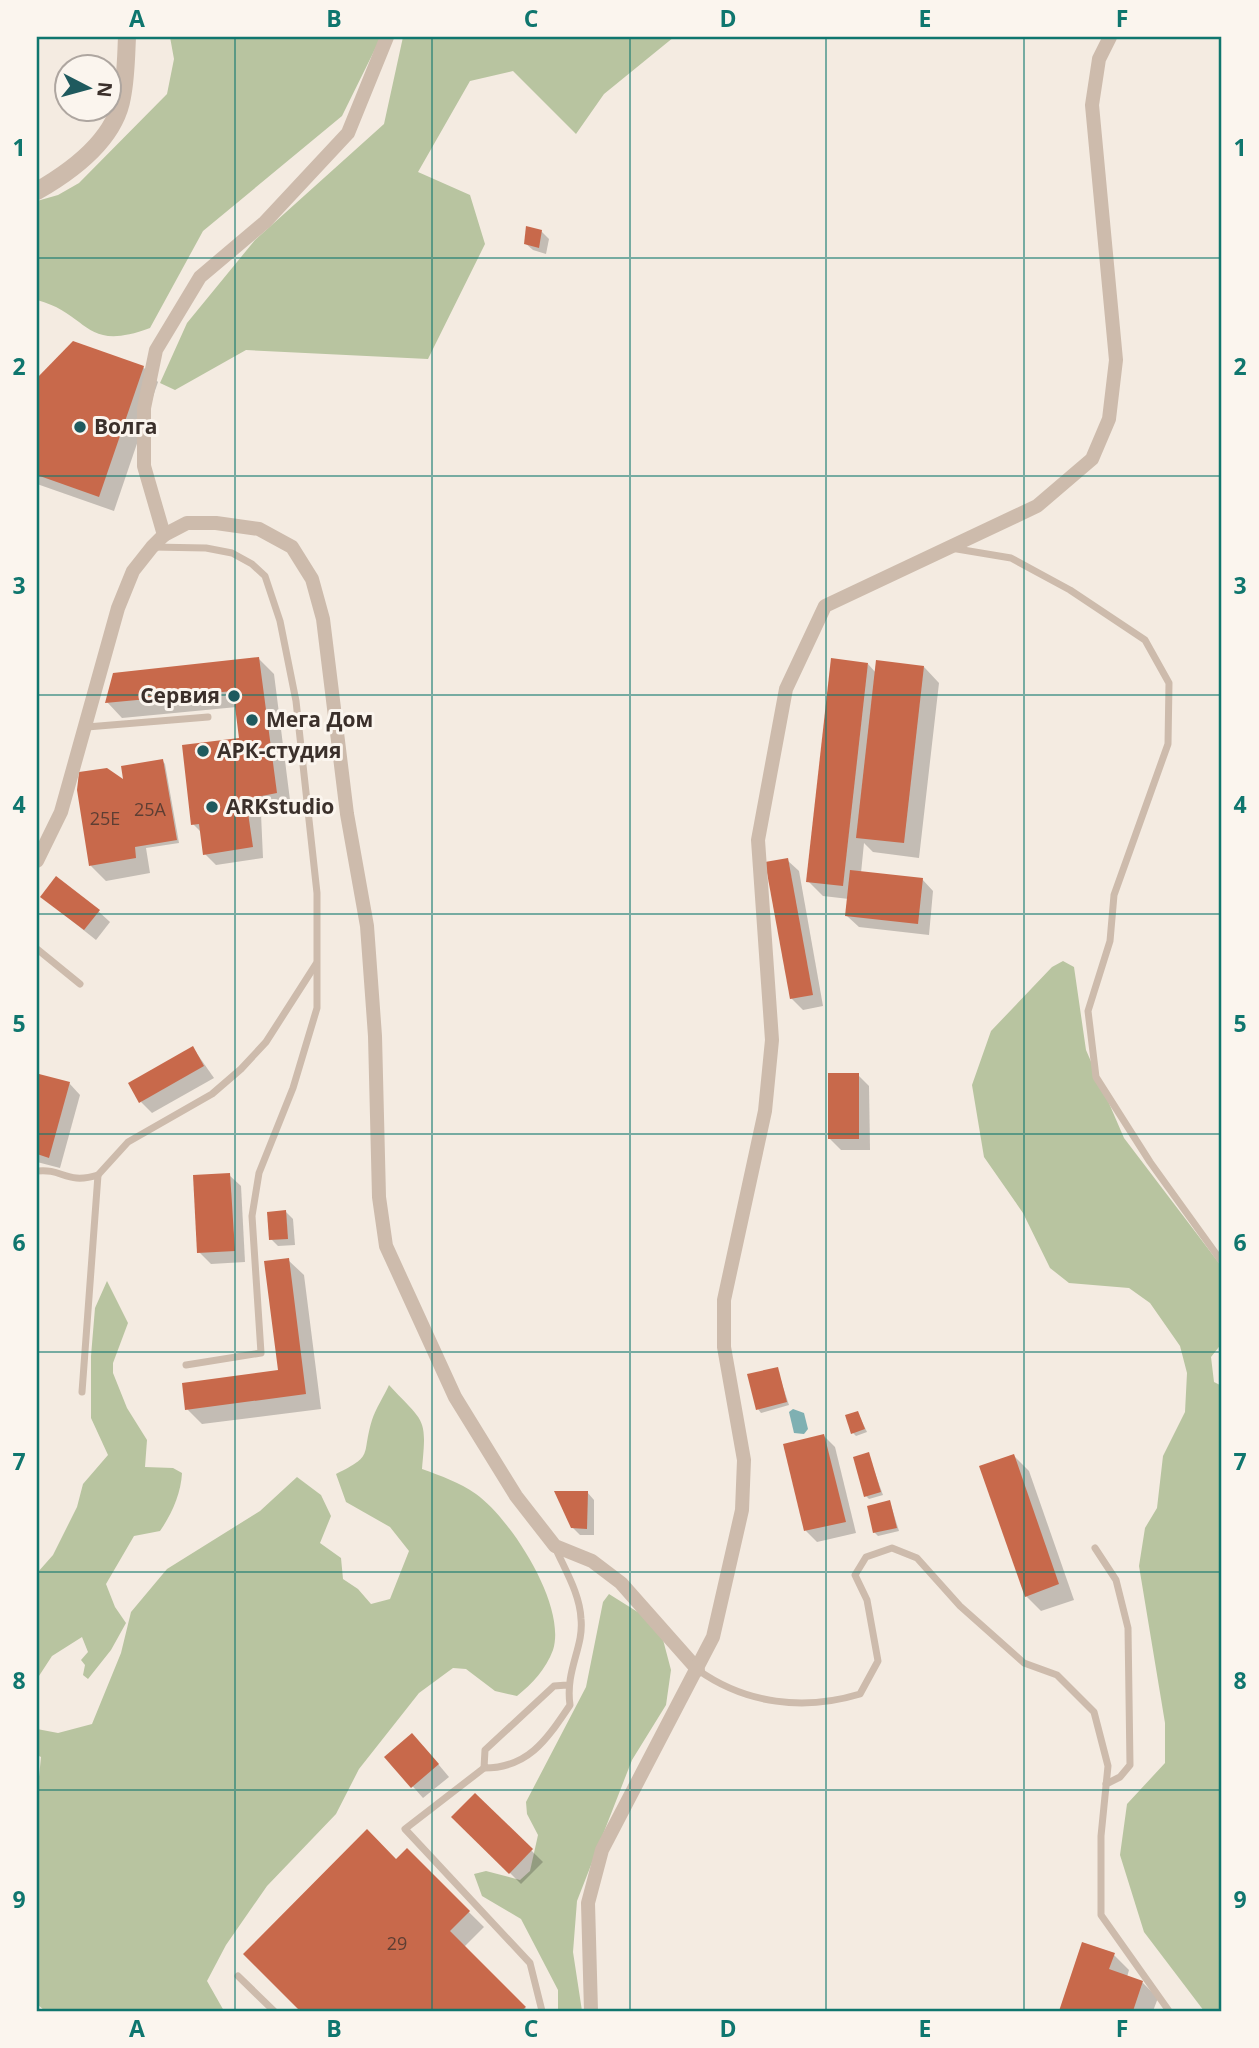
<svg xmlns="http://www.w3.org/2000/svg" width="1259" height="2048" font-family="'Open Sans',sans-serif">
	<rect width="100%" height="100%" fill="#f4ebe1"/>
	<g fill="#b8c4a0">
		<path d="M170 37H381L342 116 203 231 150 328C83 353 90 314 37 300V201L58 195 79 183 167 94 174 59Z"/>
		<path d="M403 37H674L604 94 576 134 513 71 470 81 418 172 470 195 485 244 428 359 246 350 175 390 160 383 187 323 255 240 384 124Z"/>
		<path d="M1063 961 1074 967 1086 1050 1124 1138 1222 1267V1343L1211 1357 1214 1382 1222 1386V2011H1204L1144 1932 1120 1855 1127 1804 1165 1763V1723L1139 1566 1145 1528 1157 1508 1163 1456 1185 1412 1187 1373 1180 1346 1150 1303 1129 1288 1069 1283 1050 1268 1023 1213 984 1157 972 1085 991 1031 1052 967Z"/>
		<path d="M107 1281 128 1323 113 1363V1373L127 1408 147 1440 145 1467 173 1468 182 1473C181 1493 172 1514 160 1531L134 1536 106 1584 115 1607 126 1623 111 1650 88 1679 83 1675 85 1665 81 1660 88 1652 82 1637 52 1656 37 1679 38 1572 53 1555 77 1507 83 1484 108 1455 91 1418V1356L95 1308Z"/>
		<path d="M389 1385C425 1424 427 1416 422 1469 441 1476 459 1482 476 1494 511 1519 567 1606 553 1650 546 1669 532 1684 517 1696L495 1691 466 1669 453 1668 419 1693 359 1769 336 1814 267 1886 226 1945 207 1981 224 2011H45L37 2004V1797L41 1757 37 1755V1729L58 1733 92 1724 121 1653 131 1612 167 1569 260 1511 297 1477 321 1495 331 1516 320 1543 341 1558 343 1579 358 1589 371 1604 390 1599 409 1551 390 1527 346 1502 336 1474C375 1455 361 1456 372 1420 376 1408 384 1396 389 1385Z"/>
		<path d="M609 1594 652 1621 661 1632 671 1670 666 1705 632 1760 577 1901 573 1952 582 2011H558V1990L521 1919 482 1896 474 1874 486 1871 520 1880 530 1871 538 1835 527 1814 526 1802 586 1687 603 1602Z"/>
	</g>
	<path fill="#7fb0b2" d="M793 1409 804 1413 808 1429 804 1434 794 1433 789 1412Z"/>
	<g fill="#0003">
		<path d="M541 231 549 239 546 254 533 250 525 243Z"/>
		<path d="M74 343 143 367 158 382 114 511 37 484V380Z"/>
		<path d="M259 659 274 674 291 808 261 814 263 858 216 865 205 854 202 833 193 824 241 739 237 707 122 718 107 702Z"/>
		<path d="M868 664 876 673 924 667 939 683 919 858 873 852 864 843 861 873 922 879 933 891 929 935 859 927 847 916 849 899 823 896 808 881Z"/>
		<path d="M162 760 165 764 179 843 146 848 150 873 106 881 91 866 122 781Z"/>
		<path d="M787 860 799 871 823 1006 803 1010 791 998Z"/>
		<path d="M42 897 98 911 110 922 96 940Z"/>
		<path d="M193 1048 214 1078 152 1113 141 1102Z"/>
		<path d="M858 1075 869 1086 870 1150H841L830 1139Z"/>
		<path d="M40 1076 69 1083 80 1095 60 1168 37 1162V1089Z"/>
		<path d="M229 1175 241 1186 245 1262 211 1264 199 1252Z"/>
		<path d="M286 1212 293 1219 295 1245 278 1246 271 1239Z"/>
		<path d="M288 1260 304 1275 321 1409 202 1424 187 1409 280 1372Z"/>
		<path d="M777 1369 789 1405 761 1413 758 1409Z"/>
		<path d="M858 1413 867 1432 856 1436 853 1433Z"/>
		<path d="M824 1436 835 1447 856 1533 817 1542 806 1531Z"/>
		<path d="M868 1454 883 1495 869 1499 866 1496Z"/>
		<path d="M1014 1456 1029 1471 1074 1600 1041 1611 1026 1596Z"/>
		<path d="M587 1492 594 1500V1535H580L572 1527Z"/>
		<path d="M890 1502 899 1531 878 1536 874 1532Z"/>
		<path d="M423 1746 449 1777 423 1798 387 1757Z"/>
		<path d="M475 1795 543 1862 521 1884 454 1817Z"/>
		<path d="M407 1851 484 1927 464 1947 528 2011H373L333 1971 331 1974 368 2011H302L245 1954 396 1861Z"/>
		<path d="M1083 1944 1114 1955 1129 1970 1127 1977 1143 1983 1158 1998 1153 2011H1061Z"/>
	</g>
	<g fill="#c8694b">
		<path d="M526 226 542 230 539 248 524 244Z"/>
		<path d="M73 341 144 366 99 497 37 475V378Z"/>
		<path d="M259 657 277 793 246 799 253 847 203 855 199 824 191 825 182 745 239 738 233 691 105 703 113 673Z"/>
		<path d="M831 658 868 663 843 886 806 882Z"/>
		<path d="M876 660 924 666 904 843 856 838Z"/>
		<path d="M163 759 177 840 135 847 136 858 89 866 77 790 79 772 107 768 123 779 121 766Z"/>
		<path d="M788 858 813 995 790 999 765 862Z"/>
		<path d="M850 870 923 878 918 924 845 916Z"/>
		<path d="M56 876 100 910 84 930 40 897Z"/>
		<path d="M193 1046 204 1066 139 1103 128 1083Z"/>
		<rect x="828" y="1073" width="31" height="66"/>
		<path d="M39 1074 70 1082 49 1158 37 1154Z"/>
		<path d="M230 1173 235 1251 197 1253 193 1175Z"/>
		<path d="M286 1210 288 1239 269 1240 267 1212Z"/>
		<path d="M289 1258 306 1394 185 1410 182 1383 278 1370 264 1261Z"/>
		<path d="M778 1367 787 1402 756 1410 747 1374Z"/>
		<path d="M858 1411 865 1429 851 1434 845 1415Z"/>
		<path d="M824 1434 846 1522 804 1531 783 1444Z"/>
		<path d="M869 1452 881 1492 864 1497 853 1457Z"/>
		<path d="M1014 1454 1059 1584 1025 1597 979 1466Z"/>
		<path d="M554 1491H588L587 1529 571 1528Z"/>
		<path d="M890 1500 897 1528 873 1533 867 1506Z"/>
		<path d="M412 1733 439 1764 411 1788 384 1757Z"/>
		<path d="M475 1793 533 1849 509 1874 451 1817Z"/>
		<path d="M367 1829 396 1859 407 1848 470 1911 450 1931 526 2007 521 2011H300L243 1954Z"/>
		<path d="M1082 1942 1115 1953 1109 1969 1143 1981 1133 2011H1059Z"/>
	</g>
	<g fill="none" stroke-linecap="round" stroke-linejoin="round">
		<g stroke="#cdbbac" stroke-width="7">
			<path d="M152 547 206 548 232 553 252 564 265 576 280 621 296 701 317 893V1008L293 1088 259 1173 252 1216 261 1353 186 1365"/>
			<path d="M951 548 1011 558 1070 590 1145 640 1169 683 1168 744 1114 895 1110 941 1088 1011 1096 1077 1150 1162 1222 1262"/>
			<path d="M87 727 208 717"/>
			<path d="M37 949 80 984"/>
			<path d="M37 1171C63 1168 66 1185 98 1175"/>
			<path d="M82 1392 98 1175 128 1142 212 1094 241 1069 266 1042 316 964"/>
			<path d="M555 1547C565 1570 580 1594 581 1619 584 1647 565 1670 570 1705 547 1739 529 1768 484 1768L485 1750 554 1686 567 1685"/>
			<path d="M1095 1548 1116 1580 1128 1628 1130 1765 1120 1777 1106 1784"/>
			<path d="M698 1670C746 1704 804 1711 860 1694L878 1661 867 1600 855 1575 866 1557 892 1548 917 1558 960 1606 1024 1663 1057 1675 1094 1712 1108 1766 1101 1836V1915L1169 2011"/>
			<path d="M484 1768 405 1829 530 1963 542 2011"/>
			<path d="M238 1976 274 2011"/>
		</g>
		<g stroke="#cdbbac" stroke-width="14">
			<path d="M164 535 144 466V408L156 350 200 277 265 222 348 133 387 37"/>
			<path d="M37 861 61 812 118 608 133 571 152 547 164 535 187 523H216L259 529 292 547 312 579 323 619 347 814 367 926 375 1036 379 1197 386 1246 455 1397 516 1496 555 1546 592 1561 621 1583 698 1670"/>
			<path d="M591 2011 588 1903 602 1850 713 1637 742 1510 744 1460 724 1347V1300L765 1111 772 1040 758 840 786 689 825 606 1037 506 1092 459 1109 419 1116 360 1092 105 1099 59 1110 37"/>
		</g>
		<path stroke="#cdbbac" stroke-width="18" d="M37 191C72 171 115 139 122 97 126 77 126 57 127 37"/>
	</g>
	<path fill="none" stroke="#0f766e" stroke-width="2" stroke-opacity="0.55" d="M235 37V2011M432 37V2011M630 37V2011M826 37V2011M1024 37V2011M37 258H1222M37 476H1222M37 695H1222M37 914H1222M37 1134H1222M37 1352H1222M37 1572H1222M37 1790H1222"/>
	<g fill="#1f5a5e" stroke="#fbf5ee" stroke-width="2.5">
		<circle cx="80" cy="427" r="7"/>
		<circle cx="234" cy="696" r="7"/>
		<circle cx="252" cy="720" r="7"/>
		<circle cx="203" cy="751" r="7"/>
		<circle cx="212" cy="807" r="7"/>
	</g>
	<g text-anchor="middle" stroke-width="6" stroke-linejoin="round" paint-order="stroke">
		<g font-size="18" fill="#5e3e33">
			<text x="150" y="816">25А</text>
			<text x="105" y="825">25Е</text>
			<text x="397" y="1950">29</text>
		</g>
		<g font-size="21" font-weight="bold" fill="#3b302b" stroke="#fbf5ee" text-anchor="start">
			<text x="94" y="434">Волга</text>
			<text x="220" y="703" text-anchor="end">Сервия</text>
			<text x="266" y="727">Мега Дом</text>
			<text x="217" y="758">АРК-студия</text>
			<text x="226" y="814">ARKstudio</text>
		</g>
	</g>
	<rect width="1259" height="2048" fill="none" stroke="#fbf5ee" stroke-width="77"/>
	<g transform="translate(88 88) rotate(96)"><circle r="33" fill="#fbf5ee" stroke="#aea6a0" stroke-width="2"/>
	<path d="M0-5L12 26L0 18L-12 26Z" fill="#1f5a5e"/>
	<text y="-10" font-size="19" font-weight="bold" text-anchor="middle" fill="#3b302b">N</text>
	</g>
	<rect x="38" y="38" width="1182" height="1972" fill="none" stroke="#0f766e" stroke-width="2.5"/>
	<g font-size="23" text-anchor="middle" font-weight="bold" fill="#0f766e">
		<text x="137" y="27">A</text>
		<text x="334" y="27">B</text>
		<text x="531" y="27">C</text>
		<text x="728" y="27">D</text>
		<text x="925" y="27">E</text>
		<text x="1122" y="27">F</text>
		<text x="19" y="156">1</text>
		<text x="1240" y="156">1</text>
		<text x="19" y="375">2</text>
		<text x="1240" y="375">2</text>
		<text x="19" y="594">3</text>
		<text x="1240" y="594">3</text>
		<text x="19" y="813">4</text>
		<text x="1240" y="813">4</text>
		<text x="19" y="1032">5</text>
		<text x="1240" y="1032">5</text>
		<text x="19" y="1251">6</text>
		<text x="1240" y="1251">6</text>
		<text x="19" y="1470">7</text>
		<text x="1240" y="1470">7</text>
		<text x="19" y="1689">8</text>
		<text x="1240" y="1689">8</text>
		<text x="19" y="1908">9</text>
		<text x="1240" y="1908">9</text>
		<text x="137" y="2037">A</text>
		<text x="334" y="2037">B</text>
		<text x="531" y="2037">C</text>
		<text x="728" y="2037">D</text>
		<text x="925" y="2037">E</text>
		<text x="1122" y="2037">F</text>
	</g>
</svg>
